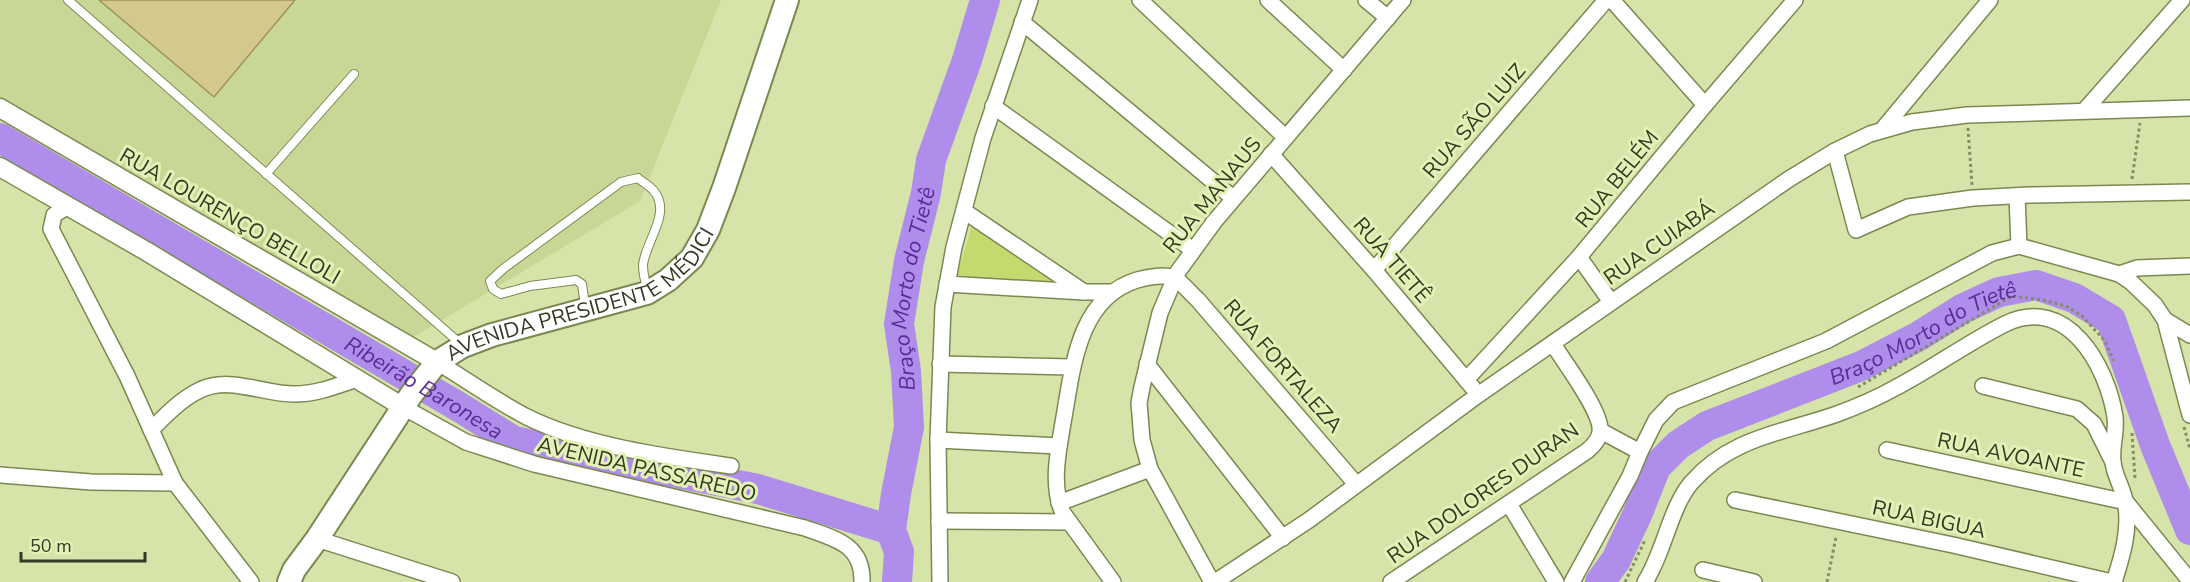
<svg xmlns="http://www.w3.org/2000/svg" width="2190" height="582" font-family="'Nunito Sans',sans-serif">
	<rect width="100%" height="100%" fill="#d6e4a9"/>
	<path fill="#c8d696" d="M0 0H721L640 201 412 338 0 99Z"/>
	<path fill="#c4d96e" d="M972 225 1068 288 957 275Z"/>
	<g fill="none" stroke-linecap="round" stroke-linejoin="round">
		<g stroke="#ae8deb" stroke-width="30">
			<path id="s1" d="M0 138 459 407 514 441 758 489 891 530"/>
			<path id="s2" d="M897 582 899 552 891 530 896 494 909 427 906 371 899 324 909 261 926 193 931 160 967 60 985 0"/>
			<path id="s3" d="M1600 582 1616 560 1637 515 1656 467 1678 445 1707 426 1861 366 1919 336 1962 309 1999 292 2036 285 2074 298 2111 320 2155 445 2190 530"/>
		</g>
	</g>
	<path fill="#d4c98d" stroke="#9e9359" stroke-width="1.5" d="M99 0H295L214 97Z"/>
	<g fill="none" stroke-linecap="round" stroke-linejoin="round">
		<g stroke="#7c8851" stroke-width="10">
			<g id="service">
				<path d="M68 0 462 345"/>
				<path d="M266 174 354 74"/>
				<path d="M585 306 582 284 576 280 530 286 501 294 493 289 490 281 503 269 621 182 638 178C642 182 649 185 653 190 673 212 645 242 643 265 643 272 645 281 647 288"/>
			</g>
		</g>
		<g stroke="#7c8851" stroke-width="18">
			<g id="minor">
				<path d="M1140 0 1285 137"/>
				<path d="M1268 0 1344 70"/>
				<path d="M1366 0 1388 18"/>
				<path d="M1612 0 1705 105"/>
				<path d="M1022 22 1233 198"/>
				<path d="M993 106 1193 250"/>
				<path d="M2084 111 2182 0"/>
				<path d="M1882 130 1990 0"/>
				<path d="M1835 151 1856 230 1908 207 1973 198 2029 195 2190 192"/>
				<path d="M1271 154 1374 270 1473 388"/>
				<path d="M2017 196 2019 246"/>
				<path d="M68 206 54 215 51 229 127 376 175 483 251 582"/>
				<path d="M964 211 1084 292"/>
				<path d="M1579 257 1611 302"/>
				<path d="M2190 266 2137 268 2119 274 2131 282 2155 305 2165 320 2190 415"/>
				<path d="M1374 270 1606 0"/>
				<path d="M947 284 1084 292H1111"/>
				<path d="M2165 320 2190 335"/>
				<path d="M437 362C467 380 496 401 527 417 585 446 667 457 731 466"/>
				<path d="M940 364 1072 367"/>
				<path d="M1147 364 1283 538"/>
				<path d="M1466 380 1579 257 1705 105 1795 0"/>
				<path d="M1983 386 2077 409 2094 424 2113 462"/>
				<path d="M403 407 466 442 534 464 805 528C835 539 863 544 862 582"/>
				<path d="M151 430C165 416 180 400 198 391 229 375 262 394 294 394 317 394 336 386 357 379"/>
				<path d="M938 440 1059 446"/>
				<path d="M1887 450 2126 502"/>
				<path d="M1640 452 1656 420 1673 402 1826 341 1992 253 2019 246 2119 274"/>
				<path d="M0 475 91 482 175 483"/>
				<path d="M1735 500 1953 545 2112 582"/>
				<path d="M2126 502 2190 581"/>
				<path d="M1059 503 1150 469"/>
				<path d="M1509 504 1556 582"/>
				<path d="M939 521 1069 522"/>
				<path d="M317 539 452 582"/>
				<path d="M1703 570 1754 582"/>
				<path d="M940 582 938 440 943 307 954 247 983 138 1030 0"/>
				<path d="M1113 582 1063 513C1050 484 1059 448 1064 417 1073 365 1079 298 1137 280 1147 277 1165 274 1174 278 1182 282 1191 294 1198 300L1356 484"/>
				<path d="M1212 582 1150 469 1142 440 1139 403 1142 387 1160 313 1177 273 1214 222 1403 0"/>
				<path d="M1215 582 1309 520 1478 395 1789 179 1835 151 1870 134 1912 122 1967 115 2190 108"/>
				<path d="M1391 582 1587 451C1593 446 1599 440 1600 432 1603 413 1564 362 1553 344"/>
				<path d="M1572 582 1630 476 1640 452 1601 431"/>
				<path d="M1645 582C1664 553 1670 508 1691 483 1731 437 1783 433 1837 414 1856 407 1877 398 1895 388 1932 369 1967 343 2005 324 2067 294 2107 365 2115 417 2117 432 2111 447 2113 462 2114 475 2123 488 2125 501 2131 528 2122 557 2114 582"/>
			</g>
		</g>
		<g stroke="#7c8851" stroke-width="21">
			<g id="tertiary">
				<path d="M0 108 437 362"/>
				<path d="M0 167 146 251 403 407"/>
			</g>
		</g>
		<g stroke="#7c8851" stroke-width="26">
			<g id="primary">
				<path id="s4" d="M289 582 294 570 317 539 411 395 437 362 463 346 492 335 647 293 668 280 692 258 708 230 724 188 787 0"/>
			</g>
		</g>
		<g stroke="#848d64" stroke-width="3" stroke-dasharray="3 3" stroke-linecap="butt">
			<path d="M1968 128 1972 185"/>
			<path d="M2132 179 2140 123"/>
			<path d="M1858 387 2012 296 2043 300 2066 306 2082 316 2105 341 2114 361"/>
			<path d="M2184 427 2190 449"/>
			<path d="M2132 433 2135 478"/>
			<path d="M1625 582 1645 540"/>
			<path d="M1827 582 1836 537"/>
		</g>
		<use href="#service" stroke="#fff" stroke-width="8"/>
		<use href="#minor" stroke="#fff" stroke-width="15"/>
		<use href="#tertiary" stroke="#fff" stroke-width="18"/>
		<use href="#primary" stroke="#fff" stroke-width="22"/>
	</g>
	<g text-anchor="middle" stroke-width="6" stroke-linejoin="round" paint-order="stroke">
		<g font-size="21" fill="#343922" stroke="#e3f1b6">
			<text transform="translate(1474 121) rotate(-49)" y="7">RUA SÃO LUIZ</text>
			<text transform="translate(1617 179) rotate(-51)" y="7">RUA BELÉM</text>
			<text transform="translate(1212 195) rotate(-51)" y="7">RUA MANAUS</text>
			<text transform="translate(230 216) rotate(30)" y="7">RUA LOURENÇO BELLOLI</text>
			<text transform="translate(1659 243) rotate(-35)" y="7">RUA CUIABÁ</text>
			<text transform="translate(1392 260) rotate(49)" y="7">RUA TIETÊ</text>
			<text dy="7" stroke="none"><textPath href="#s4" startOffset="428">AVENIDA PRESIDENTE MÉDICI</textPath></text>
			<text transform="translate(1283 366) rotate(49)" y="7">RUA FORTALEZA</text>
			<text transform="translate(2011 455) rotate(12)" y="7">RUA AVOANTE</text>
			<text transform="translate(647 469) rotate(13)" y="7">AVENIDA PASSAREDO</text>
			<text transform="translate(1483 493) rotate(-35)" y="7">RUA DOLORES DURAN</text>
			<text transform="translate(1929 519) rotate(12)" y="7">RUA BIGUA</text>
		</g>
		<g font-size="22" font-style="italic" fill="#5a2b97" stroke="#e3f1b6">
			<text dy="8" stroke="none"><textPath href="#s2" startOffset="298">Braço Morto do Tietê</textPath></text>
			<text dy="8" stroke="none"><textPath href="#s3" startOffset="430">Braço Morto do Tietê</textPath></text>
			<text dy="8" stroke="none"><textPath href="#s1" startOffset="492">Ribeirão Baronesa</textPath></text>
		</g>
	</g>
	<path d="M21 552v9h124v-9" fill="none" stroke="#343922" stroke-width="3"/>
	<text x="30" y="552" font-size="18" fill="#343922" stroke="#e3f1b6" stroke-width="4.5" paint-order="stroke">50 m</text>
</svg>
